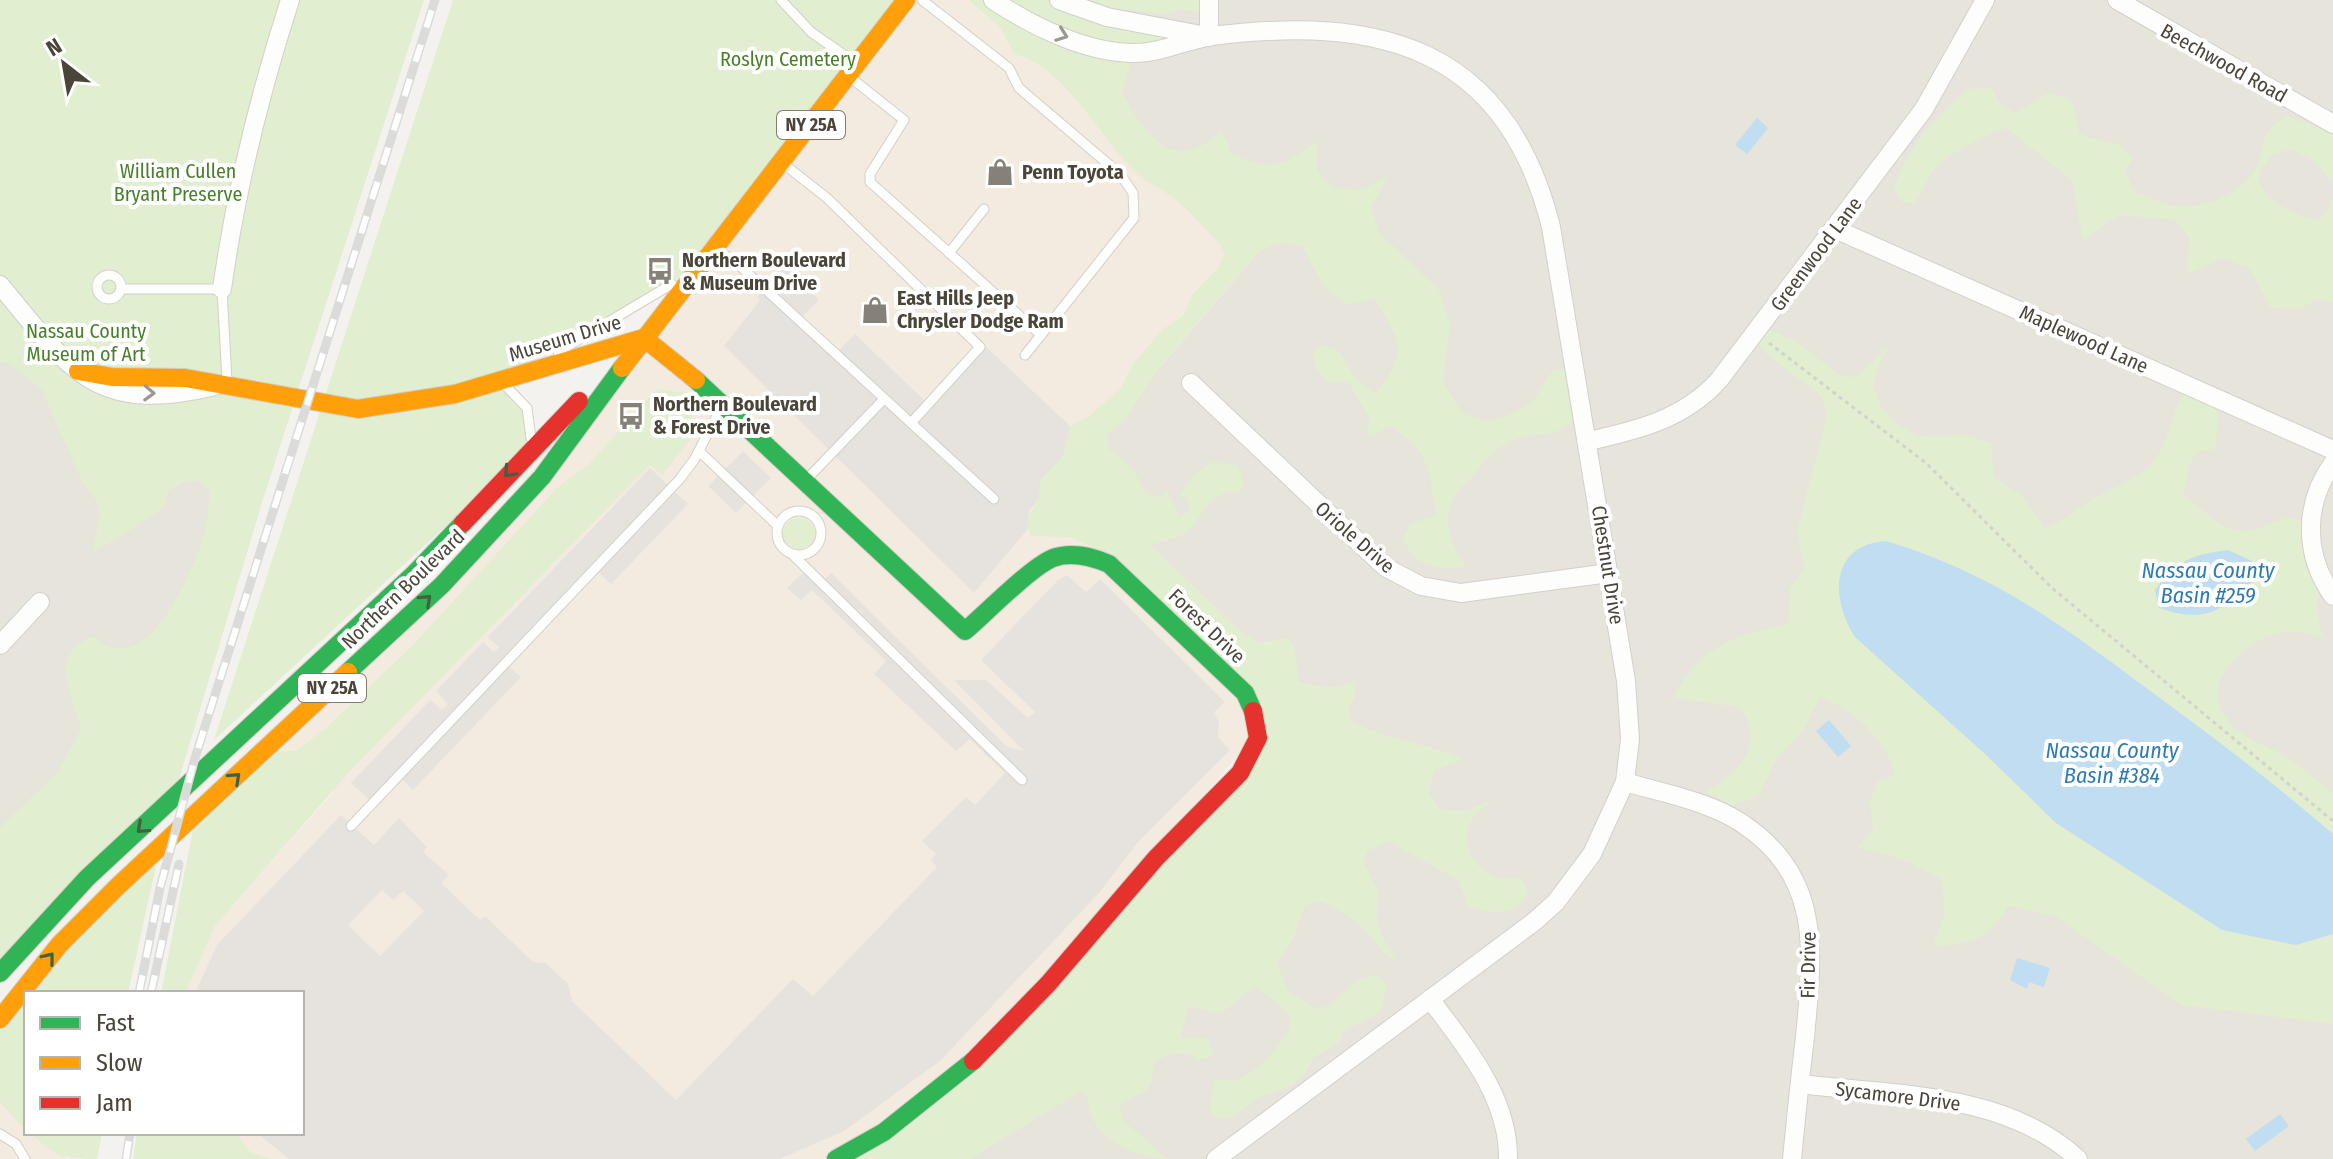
<svg xmlns="http://www.w3.org/2000/svg" width="2333" height="1159" font-family="'Fira Sans Condensed',sans-serif">
	<rect width="100%" height="100%" fill="#f4f2ee"/>
	<g fill="#e7e4dc">
		<path d="M969 0H2333V1159H967L1063 1100 1350 720 1347 685 1336 688 1298 683 1287 639 1258 643 1242 633 1071 470 1258 253Z"/>
		<path d="M0 345 284 432 264 496 0 931Z"/>
	</g>
	<g fill="#f3ebdf">
		<path d="M906 0H969L1258 253 1071 470 1245 693 1258 732 995 1038 836 1159H246L222 1133H302V993L185 991 215 926 334 791 264 752 442 585Z"/>
		<path d="M0 1097 26 1121V1133H39L67 1159H0Z"/>
	</g>
	<g fill="#e1eecf">
		<path d="M0 0H424L264 496 173 799 0 973V828L59 770 81 729C71 693 48 656 92 636 98 640 106 647 114 648 157 658 194 567 204 535 208 521 208 506 210 492L199 481 184 482 169 490 163 509C137 522 119 541 93 551L100 514 96 500 82 482 42 390 10 363H0Z"/>
		<path d="M453 0H906L699 265 573 342 498 379 524 407 529 449 214 740Z"/>
		<path d="M969 0H1216C1207 15 1198 12 1183 10 1177 9 1171 14 1165 14 1146 14 1132 6 1114 12L1096 1 1084 2 1082 10 1209 37 1164 50 1133 53 1122 93C1145 134 1175 178 1221 130L1232 154C1272 171 1283 167 1317 141V170L1331 187 1360 190 1388 177 1371 207 1378 231 1439 290 1450 325 1443 382 1462 413 1487 422C1504 416 1529 410 1539 392 1544 383 1546 378 1554 370H1565C1575 384 1582 405 1571 421 1558 439 1531 432 1514 440 1495 448 1485 461 1473 476 1468 482 1460 487 1456 494 1440 517 1451 548 1467 567 1434 569 1418 569 1402 538L1410 524 1436 515C1429 470 1431 453 1390 426L1368 437 1369 418 1349 383 1327 382 1315 367 1313 352 1322 345 1340 352 1355 378 1375 394C1410 351 1400 343 1375 299L1347 304 1325 288 1302 247C1285 242 1273 242 1258 253L1161 365 1125 420 1107 435 1109 449 1133 469 1145 492 1158 497 1167 492 1180 516 1190 510 1187 497H1179L1192 476 1212 462 1238 465 1244 485 1240 492 1225 493 1212 500 1190 529 1179 537 1150 545 1242 633 1258 643 1287 639 1294 644 1299 683 1336 688 1356 680 1355 697 1349 706 1350 720C1384 741 1427 742 1463 759L1434 771 1429 793 1440 810 1465 811 1492 800C1486 806 1477 812 1473 818 1457 841 1475 875 1502 878 1508 879 1515 877 1521 877L1528 891C1520 917 1491 914 1469 907L1458 880 1388 841 1367 851 1364 863 1379 893 1377 919 1383 938 1395 957 1390 958C1379 949 1374 939 1364 929 1351 916 1336 908 1320 901L1305 906 1293 939 1277 964 1288 991 1317 1009 1330 1005 1356 981 1378 974 1386 985 1383 1007 1376 1015 1344 1031 1339 1043 1314 1057 1306 1072 1293 1085 1258 1098 1231 1119 1212 1117 1210 1109 1213 1082C1223 1076 1229 1081 1238 1079 1253 1077 1296 1032 1290 1018 1284 1005 1268 996 1257 988 1240 991 1230 1015 1214 1013 1205 1011 1197 1008 1188 1007L1181 1037 1209 1039 1214 1056 1201 1060C1183 1051 1169 1050 1154 1064L1151 1084 1145 1092 1118 1104 1125 1122 1167 1159C1141 1159 1101 1142 1091 1115 1087 1105 1090 1098 1082 1091L970 1159H836C970 1096 1060 965 1156 858 1181 829 1246 779 1256 745 1262 725 1253 711 1245 693L1091 546 1070 537 1031 536 1025 522 1039 499V480L1063 456 1070 426 1088 417 1120 389 1134 363 1162 330 1184 315 1192 295 1218 268 1224 255 1220 244C1203 228 1186 205 1166 193 1154 184 1142 180 1131 168 1100 136 1062 64 1014 54L1000 27Z"/>
		<path d="M1991 88 2001 105 2016 113 2048 93 2068 98 2074 107 2079 132C2101 148 2116 133 2132 159L2125 172 2135 192C2146 196 2158 202 2170 205 2197 211 2239 196 2254 172 2269 147 2253 136 2287 116L2333 133V184L2315 161 2291 149 2272 155C2267 162 2261 169 2259 177 2257 198 2302 219 2319 220L2328 210 2333 195V302L2318 299 2300 309 2271 308 2250 269 2224 258 2187 274 2189 237 2174 220 2119 215 2083 241 2072 180 2006 128C1989 132 1950 154 1937 166 1926 177 1924 194 1913 204L1902 202 1894 189C1908 145 1935 118 1968 89Z"/>
		<path d="M1765 328 1796 341 1839 375 1854 377 1863 372 1889 345 1876 372 1874 388 1881 407 1896 423 1918 436 1967 435 1991 443 1994 477 2021 495 2045 528C2070 518 2077 508 2098 496 2116 485 2137 480 2152 463 2175 437 2168 397 2201 378L2218 415 2216 448 2196 453 2188 468 2184 494C2200 507 2219 529 2240 531 2263 534 2291 502 2309 529 2329 560 2308 603 2324 638 2290 628 2271 629 2244 651 2213 675 2206 705 2240 732 2254 744 2274 748 2289 758 2304 769 2319 782 2333 793V1024L2181 1005 2055 916 2008 906C1987 941 1973 944 1933 946L1945 913 1942 881C1916 863 1890 853 1857 848L1873 829 1870 802 1878 781 1895 774C1884 737 1854 710 1820 697L1804 729 1776 760 1758 798 1732 805 1706 792C1739 771 1766 746 1740 707L1674 698C1695 649 1739 633 1788 624L1790 588 1805 569 1797 532 1826 418 1825 407 1820 395 1764 352 1755 340Z"/>
		<path d="M657 389 684 393 693 412 687 437 690 440 662 475 650 465 349 772 215 926 185 993H161L196 814 264 752 296 751 325 729 415 643 557 488 589 464Z"/>
		<circle cx="799" cy="534" r="16"/>
		<path d="M160 848 128 993H26V1131L0 1102V1021Z"/>
		<path d="M29 1133H102L97 1159C56 1159 60 1157 29 1133Z"/>
		<path d="M137 1133H236L250 1152 271 1159H133Z"/>
	</g>
	<g fill="#e6e3df" fill-rule="evenodd">
		<path d="M784 267 819 300 801 318 837 352 855 334 925 401 981 342 1070 426 1063 456 1040 480 1039 499 1029 511 1027 530 974 593 724 346 760 300 757 297Z"/>
		<path d="M743 451 771 478 736 513 708 486Z"/>
		<path d="M650 468 688 504 611 584 596 570 506 664 521 677 413 790 400 778 375 805 351 783 430 700 442 710 448 704 436 691 483 642 494 652 499 647 488 637Z"/>
		<path d="M807 569 821 583 831 573 1007 747 1024 751 954 680H986L1028 718 1035 712 981 660 1057 581 1067 575 1086 592 1100 579 1225 702 1214 712 1219 721 1218 737 1230 750 1138 842 1099 893 940 1061 844 1131 780 1159H289L257 1133H302V993H195L217 945 341 815 374 845 399 818 427 847 423 852 449 875 441 883 480 920 485 916 533 962 546 963 568 984 572 1001 676 1100 793 979 813 996 937 867 931 860 936 854 922 841 966 797 975 805 1005 773 970 739 956 751 874 674 886 661 812 590 801 600 787 588ZM382 890 393 900 403 891 424 911 380 956 348 925Z"/>
	</g>
	<g fill="#c0ddf1">
		<path d="M1757 118 1768 128 1747 154 1735 145Z"/>
		<path d="M1886 541C1994 574 2057 622 2145 687 2210 735 2273 782 2333 834V934L2296 945 2222 930 2056 823 1984 753 1855 637C1830 598 1830 545 1886 541Z"/>
		<path d="M2228 550 2252 561V582C2219 613 2204 623 2159 608L2155 590C2177 560 2191 555 2228 550Z"/>
		<path d="M1829 720 1851 746 1838 757 1816 731Z"/>
		<path d="M2017 958 2050 968 2044 987 2029 982 2027 989 2010 980Z"/>
		<path d="M2280 1114 2289 1126 2255 1151 2246 1139Z"/>
	</g>
	<g fill="none" stroke-linecap="round" stroke-linejoin="round">
		<g stroke="#d2d0cb" stroke-width="11">
			<g id="lane">
				<path d="M781 0 811 32 854 62"/>
				<path d="M851 78 904 120 870 174V182L1041 335 1134 218 1133 193 1120 174 1019 88 1009 68 922 0"/>
				<path d="M718 250 740 266 911 423 980 347 827 198 785 165"/>
				<path d="M949 253 984 209"/>
				<circle cx="109" cy="287" r="12"/>
				<path d="M122 289H222L227 381"/>
				<path d="M558 352 672 284"/>
				<path d="M1025 355 1041 335"/>
				<path d="M504 384 527 408 531 438"/>
				<path d="M911 423 994 499"/>
				<path d="M699 451 778 526"/>
				<path d="M806 480 884 399"/>
				<circle cx="799" cy="533" r="22"/>
				<path d="M792 554 1022 780"/>
				<path d="M351 826 679 480 694 460 722 406"/>
				<path d="M0 1134 16 1144 25 1159"/>
			</g>
		</g>
		<g stroke="#d2d0cb" stroke-width="20">
			<g id="street">
				<path d="M993 0C1032 26 1086 53 1134 53 1162 53 1185 40 1212 36 1379 15 1506 46 1551 227L1626 681 1630 739 1625 782 1592 854 1556 902 1535 921 1216 1159"/>
				<path d="M1059 0 1107 17 1206 36"/>
				<path d="M2117 0 2333 124"/>
				<path d="M1209 37V0"/>
				<path d="M1835 229 2333 450"/>
				<path d="M0 285C71 370 94 415 215 386"/>
				<path d="M222 289C236 189 259 96 290 0"/>
				<path d="M1191 383 1385 567 1421 586 1461 593 1609 573"/>
				<path d="M1589 441C1638 430 1684 419 1719 380L1924 109 1985 0"/>
				<path d="M2333 463C2303 505 2304 555 2333 596"/>
				<path d="M0 645 40 602"/>
				<path d="M1625 782C1663 793 1707 801 1740 822 1823 876 1813 951 1805 1037 1800 1077 1796 1118 1792 1159"/>
				<path d="M1430 999C1465 1046 1509 1097 1508 1159"/>
				<path d="M1800 1084C1892 1095 2006 1092 2078 1159"/>
			</g>
		</g>
		<g stroke="#d3cfc5" stroke-width="20">
			<g id="fast">
				<path d="M696 380 965 631C986 613 1031 567 1053 558 1072 551 1092 557 1109 564L1245 693 1253 711"/>
				<path d="M348 672 442 585 542 477 622 368"/>
				<path d="M0 973 87 878 415 573 463 523"/>
				<path d="M836 1159 884 1132 973 1061"/>
			</g>
		</g>
		<g stroke="#d3cfc5" stroke-width="20">
			<g id="slow">
				<path d="M622 368 906 0"/>
				<path d="M78 371 112 377 185 378 358 409 455 394 644 338 696 380"/>
				<path d="M0 1019 60 944 117 887 348 672"/>
			</g>
		</g>
		<g stroke="#d3cfc5" stroke-width="20">
			<g id="jam">
				<path d="M463 523 579 401"/>
				<path d="M973 1061 1048 984 1156 858 1240 773 1258 738 1253 711"/>
			</g>
		</g>
		<path stroke="#d3d2cc" stroke-width="3" stroke-dasharray="4 4" stroke-linecap="butt" d="M1769 343 1926 463 2052 588 2333 821"/>
		<use href="#lane" stroke="#fdfdfc" stroke-width="9"/>
		<use href="#street" stroke="#fdfdfc" stroke-width="18"/>
		<use href="#fast" stroke="#30b455" stroke-width="18"/>
		<use href="#slow" stroke="#ff9f0a" stroke-width="18"/>
		<use href="#jam" stroke="#e5322d" stroke-width="18"/>
		<g stroke="#dbdbda" stroke-width="9">
			<g id="rail">
				<path d="M139 993 160 888 195 758 435 0"/>
				<path d="M151 993 179 864"/>
				<path d="M126 1159 130 1133"/>
			</g>
		</g>
		<use href="#rail" stroke="#fff" stroke-width="6" stroke-dasharray="18" stroke-linecap="butt"/>
	</g>
	<defs><path id="oneway-chevron" d="M-2-3.5L2.5 0L-2 3.5" fill="none" stroke-width="1.6" stroke-linecap="round" stroke-linejoin="round" transform="scale(2)"/></defs>
	<g stroke="#9b9791">
		<use href="#oneway-chevron" transform="translate(1062 35) rotate(20)"/>
		<use href="#oneway-chevron" transform="translate(149 393) rotate(2)"/>
	</g>
	<g stroke="#446040">
		<use href="#oneway-chevron" transform="translate(509 472) rotate(133)"/>
		<use href="#oneway-chevron" transform="translate(426 600) rotate(-43)"/>
		<use href="#oneway-chevron" transform="translate(235 778) rotate(-43)"/>
		<use href="#oneway-chevron" transform="translate(142 828) rotate(138)"/>
		<use href="#oneway-chevron" transform="translate(49 958) rotate(-51)"/>
	</g>
	<defs>
		<g id="shop-bare" transform="scale(2.16)"><path d="M-5-2.5h2.3a2.7 3.5 0 0 1 5.4 0H5L5.5 6h-11ZM-1.5-2.5h3a1.5 2.3 0 0 0-3 0Z" fill="#868178" stroke="#fff" stroke-width="2.5" paint-order="stroke"/></g>
		<g id="bus-bare" transform="scale(2.16)"><path d="M-5-6H5V4H4V6H2V4H-2V6H-4V4H-5ZM-3.5-4V0h7V-4ZM-3.5 1.2v1.5H-2V1.2ZM2 1.2v1.5H3.5V1.2Z" fill="#868178" stroke="#fff" stroke-width="2.5" paint-order="stroke"/></g>
	</defs>
	<g fill-rule="evenodd">
		<use href="#shop-bare" x="1000" y="172"/>
		<use href="#bus-bare" x="660" y="271"/>
		<use href="#shop-bare" x="875" y="310"/>
		<use href="#bus-bare" x="631" y="416"/>
	</g>
	<g text-anchor="middle" stroke-width="8" stroke-linejoin="round" paint-order="stroke">
		<g fill="#fff" stroke="#817c74" stroke-width="2">
			<rect x="777" y="111" width="68" height="28" rx="6"/>
			<rect x="298" y="674" width="68" height="28" rx="6"/>
		</g>
		<g font-size="18" font-weight="bold" fill="#4b4439">
			<text x="811" y="131">NY 25A</text>
			<text x="332" y="694">NY 25A</text>
		</g>
		<g font-size="20" fill="#4a7f2a" stroke="#fff">
			<text x="788" y="66">Roslyn Cemetery</text>
			<text x="178" y="178">William Cullen<tspan x="178" dy="23">Bryant Preserve</tspan></text>
			<text x="86" y="338">Nassau County<tspan x="86" dy="23">Museum of Art</tspan></text>
		</g>
		<g font-size="20" fill="#4b4439" stroke="#fff">
			<text transform="translate(2224 63) rotate(29)" y="7">Beechwood Road</text>
			<text transform="translate(1816 254) rotate(-53)" y="7">Greenwood Lane</text>
			<text transform="translate(565 338) rotate(-17)" y="7">Museum Drive</text>
			<text transform="translate(2084 339) rotate(24)" y="7">Maplewood Lane</text>
			<text transform="translate(1355 537) rotate(41)" y="7">Oriole Drive</text>
			<text transform="translate(1608 565) rotate(81)" y="7">Chestnut Drive</text>
			<text transform="translate(403 589) rotate(-44)" y="7">Northern Boulevard</text>
			<text transform="translate(1207 626) rotate(44)" y="7">Forest Drive</text>
			<text transform="translate(1808 965) rotate(-89)" y="7">Fir Drive</text>
			<text transform="translate(1898 1096) rotate(7)" y="7">Sycamore Drive</text>
		</g>
		<g font-size="20" font-weight="bold" fill="#4b4439" stroke="#fff" text-anchor="start">
			<text x="1022" y="179">Penn Toyota</text>
			<text x="682" y="267">Northern Boulevard<tspan x="682" dy="23">&amp; Museum Drive</tspan></text>
			<text x="897" y="305">East Hills Jeep<tspan x="897" dy="23">Chrysler Dodge Ram</tspan></text>
			<text x="653" y="411">Northern Boulevard<tspan x="653" dy="23">&amp; Forest Drive</tspan></text>
		</g>
		<g font-size="22" font-style="italic" fill="#2e7ab2" stroke="#fff">
			<text x="2208" y="578">Nassau County<tspan x="2208" dy="25">Basin #259</tspan></text>
			<text x="2112" y="758">Nassau County<tspan x="2112" dy="25">Basin #384</tspan></text>
		</g>
	</g>
	<rect x="24" y="991" width="280" height="144" fill="#ffffff" stroke="#b7b4b0" stroke-width="2"/>
	<rect x="40" y="1017" width="40" height="12" fill="#30b455" stroke="#b7b4b0" stroke-width="2"/>
	<text x="96" y="1031" font-size="24" fill="#4b4439">Fast</text>
	<rect x="40" y="1057" width="40" height="12" fill="#ff9f0a" stroke="#b7b4b0" stroke-width="2"/>
	<text x="96" y="1071" font-size="24" fill="#4b4439">Slow</text>
	<rect x="40" y="1097" width="40" height="12" fill="#e5322d" stroke="#b7b4b0" stroke-width="2"/>
	<text x="96" y="1111" font-size="24" fill="#4b4439">Jam</text>
	<g transform="translate(64 64) rotate(329)" stroke="#ffffff" stroke-width="6" paint-order="stroke">
	<path d="M0-6L14 30L0 20L-14 30Z" fill="#4b4439"/>
	<text y="-12" font-size="22" font-weight="bold" text-anchor="middle" fill="#4b4439">N</text>
	</g>
</svg>
